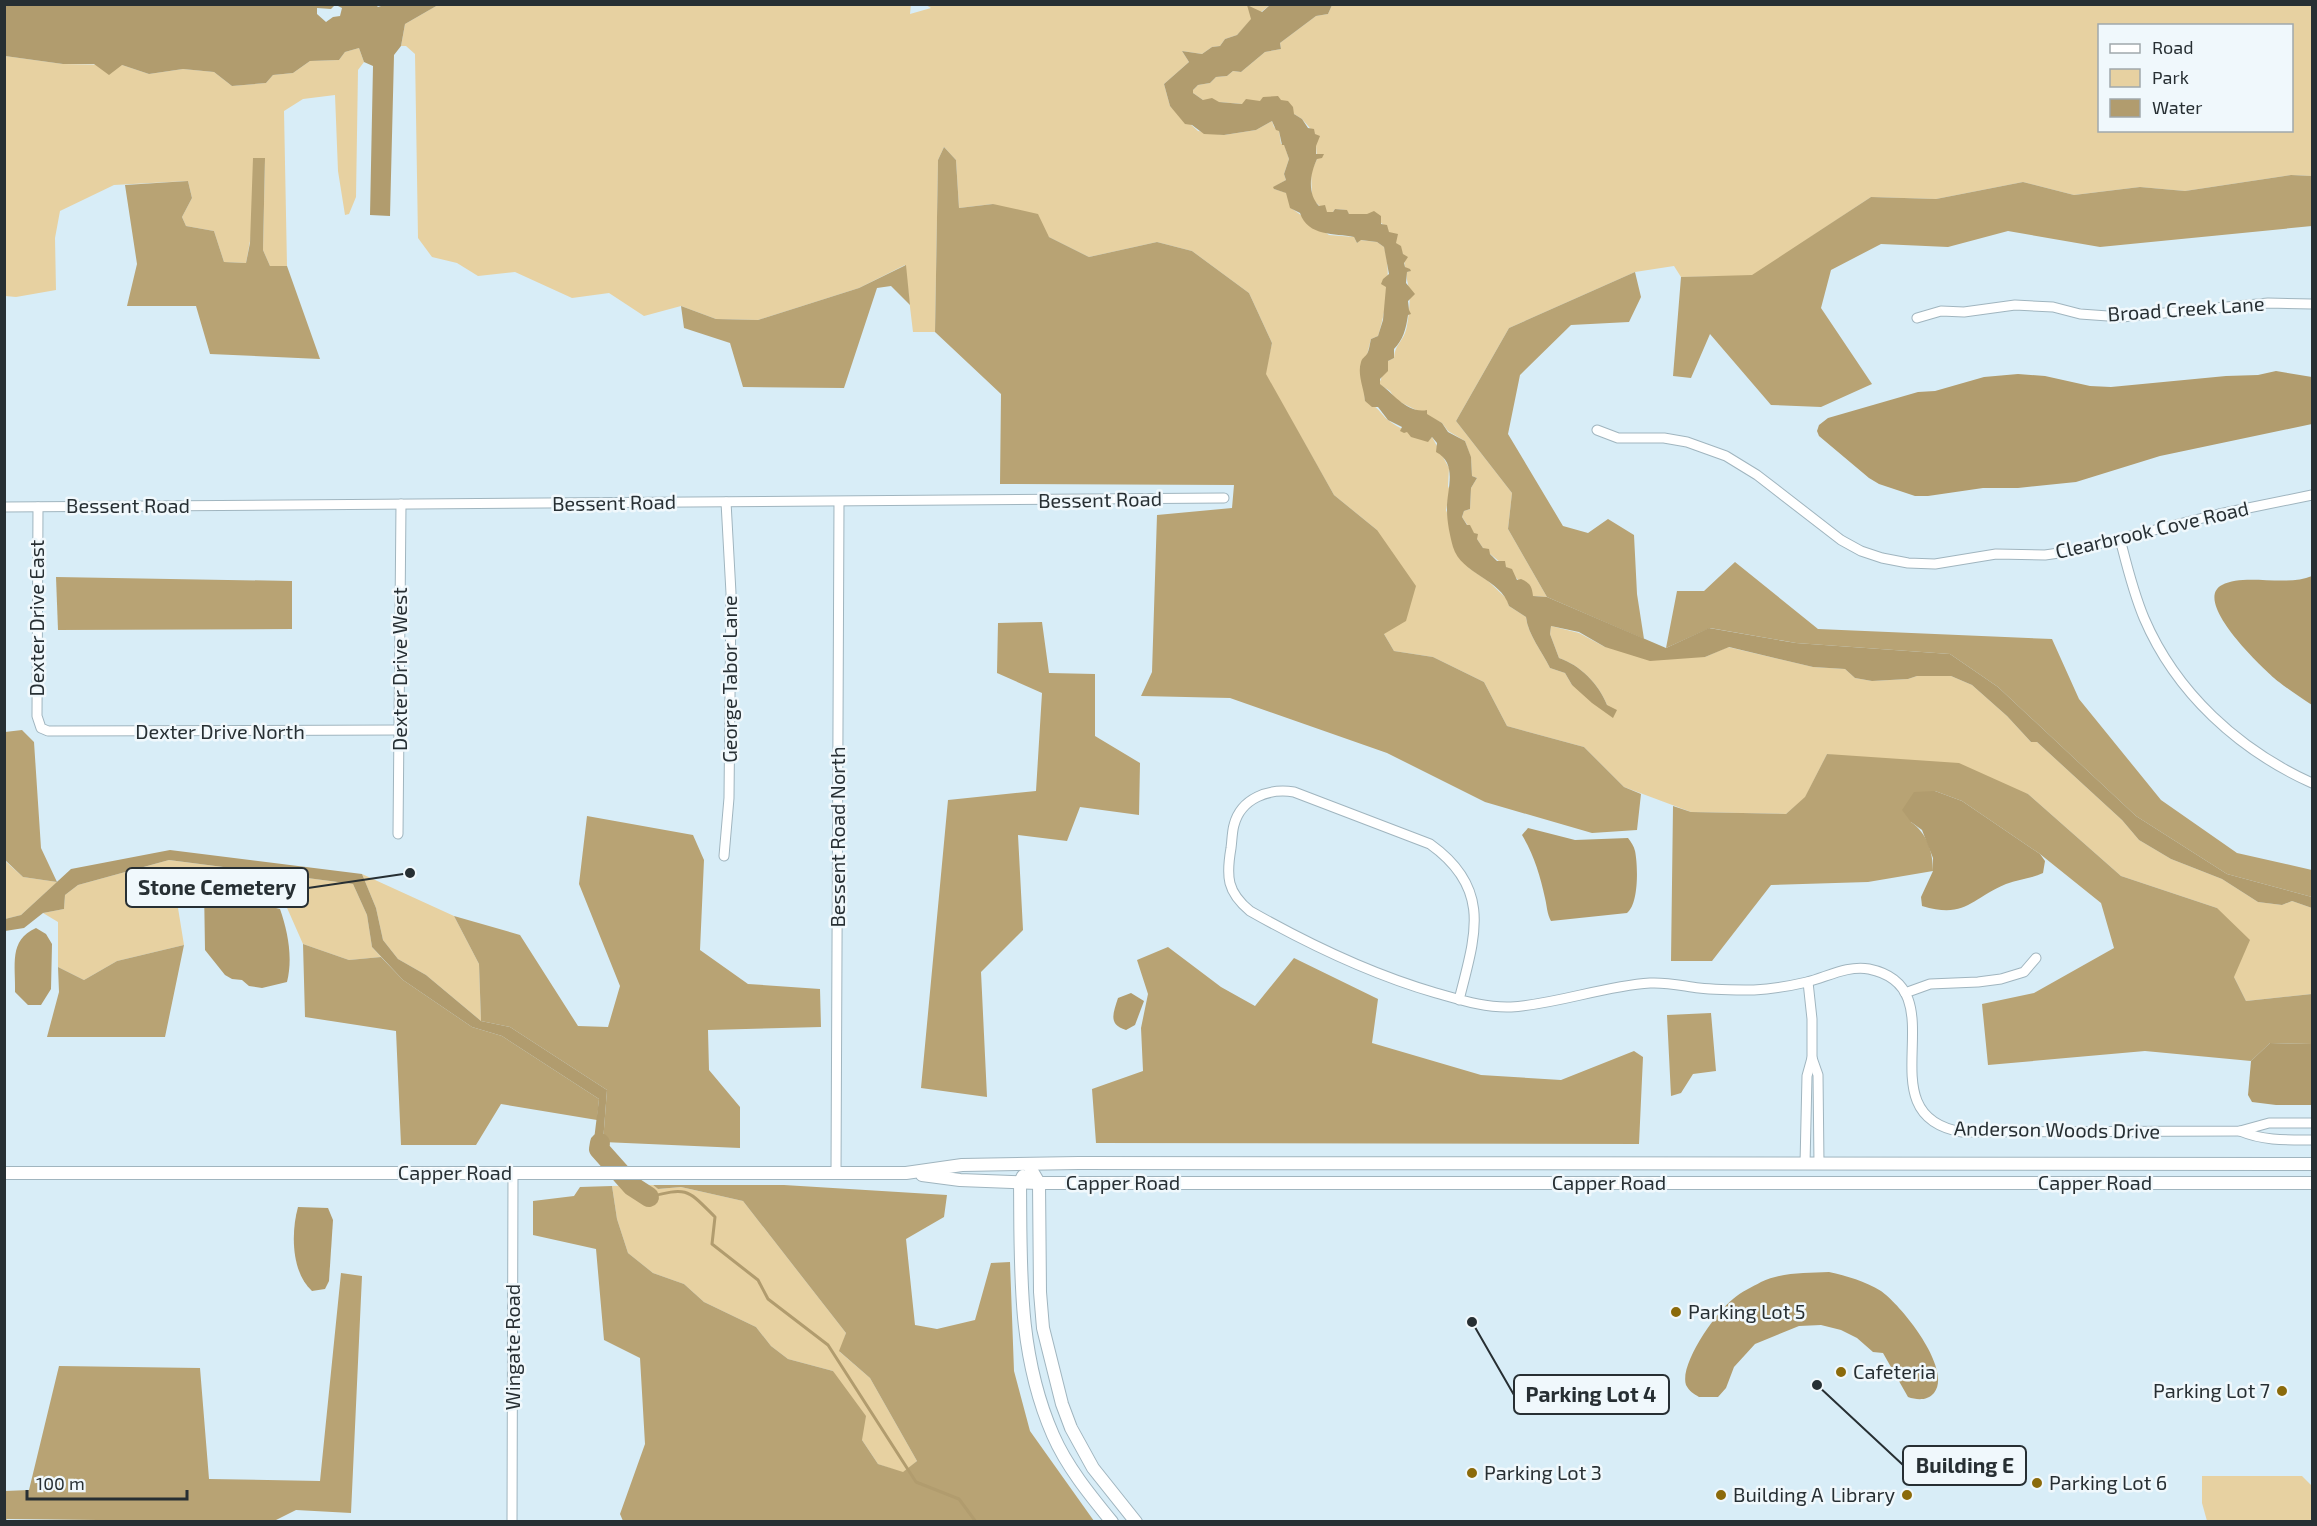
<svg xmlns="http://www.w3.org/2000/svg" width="2317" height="1526" font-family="'Exo 2',sans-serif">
	<rect width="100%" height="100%" fill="#d8edf7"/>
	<g fill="#e7d1a1" fill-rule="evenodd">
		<path d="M474 4H911L910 14 931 8 926 5H1270L1252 19 1237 35 1225 39 1220 46 1212 47 1202 54 1182 51 1189 62 1164 84 1170 106 1198 131 1224 135 1256 130 1272 121 1274 127 1279 130 1281 144H1284L1289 159 1284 174 1286 180 1274 187V189L1287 193 1291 208 1329 235 1354 237 1357 243 1360 240 1377 242 1384 247C1392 272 1386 311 1378 336L1371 339C1365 360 1363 380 1365 401 1380 408 1378 411 1388 420 1398 428 1416 436 1428 441L1432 437 1449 468 1448 486 1450 491 1446 510 1469 568 1488 581 1507 599 1509 606 1526 617C1528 635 1542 651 1550 668L1565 673 1572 685 1607 705C1599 684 1580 665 1559 658L1550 634 1551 626 1579 633 1605 647 1705 657 1728 647 1813 667 1845 669 1855 678 1872 681 1908 679 1917 676H1951L1972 685 2007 716 2031 742H2037L2122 820 2139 840 2171 859 2222 879 2258 902 2282 905 2292 901 2312 908V994L2246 1001 2234 977 2217 908 2121 876 2028 794 1827 754 1805 798 1786 814 1691 812 1624 787 1584 747 1507 726 1484 682 1433 657 1394 651 1384 634 1377 530 1334 495 1265 374 1272 343 1249 293 1192 251 1157 242 1089 257 1049 237 993 204 959 208 956 160 944 147 938 160 935 332H913L905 265 859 288 758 320 716 319 681 306 644 316 609 293 572 298 515 272 478 276 457 263 432 257 418 238 415 54 406 46H401L405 24 438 5Z"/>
		<path d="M1332 5H2312V176L2291 175 2185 191 2140 187 2074 195 2023 182 1936 199 1871 197 1752 276 1681 277 1674 266 1635 272 1509 328 1456 421 1512 493 1508 529 1547 597 1533 596 1506 567 1483 548 1462 517 1464 511 1470 509 1471 488 1477 478 1472 476 1471 458 1465 441 1448 431 1442 423 1396 400 1390 391 1379 384 1388 361 1394 358C1395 345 1401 343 1405 333 1408 327 1411 297 1409 290 1408 283 1406 279 1407 272L1410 271 1405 267 1403 254 1384 225 1367 214H1349L1346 210 1335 209 1333 212H1326L1312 199 1311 172 1317 159 1315 134 1302 119 1294 114 1261 101 1242 104 1219 102 1203 100 1193 93V90L1198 85 1210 83 1216 77 1227 76 1233 71 1241 72 1265 52 1281 49 1280 43 1316 16 1328 14ZM2100 26H2292V130H2100Z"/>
		<path d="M359 48 364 62 358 70 356 197 349 214 345 215 338 171 335 95 303 99 284 111 287 266H270L263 250 265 159 246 263 224 262 214 231 186 226 182 217 192 198 188 181 114 185 60 211 55 238 56 290 16 297 5 296V56L63 64 122 65 149 74 183 69 214 72 232 86 266 83 273 75 293 73 310 61 339 60 345 52Z"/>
		<path d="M4 860 23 877 57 882 21 915 5 919Z"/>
		<path d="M169 860 353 884 367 915 372 947 381 957 349 960 303 944 284 901 226 873 203 874 178 908 184 945 117 961 84 980 58 967V922L43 913 64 909 65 895 78 885Z"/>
		<path d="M362 874 454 916 479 964 481 1021 426 975 398 959 383 940 376 908Z"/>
		<path d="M653 1185 658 1189 681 1187 743 1201 846 1333 840 1352 870 1378 917 1461 903 1473 878 1464 862 1440 833 1371 788 1359 771 1346 756 1327 704 1302 684 1284 653 1273 628 1253 617 1219 612 1186Z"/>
		<path d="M2202 1476H2302L2312 1486V1521H2207L2202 1503Z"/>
	</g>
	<g fill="#b8a374">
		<path d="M944 147 956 160 959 208 993 204 1038 214 1049 237 1089 257 1157 242 1192 251 1249 293 1272 343 1266 374 1334 495 1377 530 1416 586 1406 621 1384 634 1394 651 1433 657 1484 682 1507 726 1584 747 1624 787 1641 794 1637 830 1592 833 1485 802 1387 753 1230 698 1141 696 1152 672 1157 515 1232 508 1234 485 1000 484 1001 394 935 332 938 160Z"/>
		<path d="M253 158H265L263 250 270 266H287L320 359 210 354 196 306H127L137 264 125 185 188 181 192 198 182 217 186 226 214 231 224 262 246 263 250 243Z"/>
		<path d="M2291 175 2312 176V226L2100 247 2008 231 1948 247 1881 244 1831 270 1821 308 1872 384 1821 407 1771 405 1710 334 1691 378 1673 376 1681 277 1752 275 1871 197 1936 199 2023 182 2074 195 2140 187 2185 191Z"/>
		<path d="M906 265 910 305 891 286 877 288 844 388 743 387 730 343 684 328 681 306 716 319 758 320 859 288Z"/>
		<path d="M1635 272 1641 297 1629 322 1571 325 1520 375 1508 434 1563 526 1588 533 1608 519 1634 535 1637 594 1644 639 1547 597 1508 529 1512 493 1456 421 1509 328Z"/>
		<path d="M1735 562 1818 629 2052 639 2079 699 2161 800 2237 853 2312 870V897L2227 874 2136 816 1998 687 1950 654 1796 643 1710 628 1666 648 1677 591H1704Z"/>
		<path d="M56 577 292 581V629L58 630Z"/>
		<path d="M1042 622 1049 673 1095 674V736L1140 763 1139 815 1080 807 1067 841 1018 835 1023 930 981 972 987 1097 921 1088 948 800 1036 791 1042 693 997 673 998 623Z"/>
		<path d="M22 730 34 742 41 848 57 882 23 877 5 860V732Z"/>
		<path d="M1827 754 1959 763 2028 794 2121 876 2217 908 2250 940 2234 977 2246 1001 2312 994V1044L2270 1043 2251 1061 2145 1051 1988 1065 1982 1004 2034 993 2114 948 2101 903 2040 854 1962 801 1935 791 1911 822C1927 833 1933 852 1933 871L1868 882 1771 885 1712 961H1671L1673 806 1691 812 1786 814 1805 797Z"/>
		<path d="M587 816 693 835 704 860 700 950 748 984 820 989 821 1027 708 1030 709 1070 740 1107V1148L603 1142 607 1090 510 1027 481 1021 479 964 454 916 520 935 578 1026 608 1027 620 986 579 884Z"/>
		<path d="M303 944 349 960 381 957 403 980 472 1027 502 1036 599 1099 597 1120 501 1104 476 1145H401L396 1031 305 1017Z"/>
		<path d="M184 945 165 1037H47L59 992 58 967 84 980 117 961Z"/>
		<path d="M1168 947 1221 987 1255 1006 1294 958 1378 999 1372 1043 1481 1075 1561 1080 1634 1051 1643 1057 1639 1144 1096 1143 1092 1089 1143 1071 1141 1028 1148 994 1137 960Z"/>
		<path d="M1711 1013 1716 1071 1693 1074 1681 1093 1671 1096 1667 1015Z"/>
		<path d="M653 1185H784L947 1195 944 1217 906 1239 915 1325 937 1329 975 1320 991 1263 1010 1262 1014 1371 1030 1431 1094 1521H623L620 1514 645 1444 640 1358 604 1340 596 1249 533 1235V1201L574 1196 580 1187 612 1186 617 1219 628 1253 653 1273 684 1284 704 1302 756 1327 771 1346 788 1359 833 1371 866 1416 862 1440 878 1464 903 1472 917 1461 870 1378 839 1351 846 1333 743 1201 681 1187 658 1189Z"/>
		<path d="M341 1273 362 1276 351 1513 296 1510 272 1522 7 1519 5 1521V1491L29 1490 59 1366 200 1368 209 1479 320 1481Z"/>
	</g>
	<g fill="#b19c6e">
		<path d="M384 5H438L405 24 401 46 394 55 390 216 370 215 373 66 364 62 359 48 345 52 339 60 310 61 293 73 273 75 266 83 232 86 214 72 183 69 149 74 122 65 109 75 94 64H63L5 56V5H335L331 9 317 8V14L326 22 333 17 340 16 342 8 336 5H376L378 7Z"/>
		<path d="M1247 5 1262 12 1270 5H1332L1328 14 1316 16 1280 43 1281 49 1265 52 1241 72 1233 71 1227 76 1216 77 1210 83 1198 85 1193 90V93L1203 100 1212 98 1219 102 1242 104 1246 99 1260 101 1263 97 1278 96 1281 100 1288 101 1293 107 1294 114 1302 119 1308 128 1314 129 1315 134 1320 136 1316 146V154H1324L1322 158 1317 159C1310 174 1307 193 1319 206L1325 205 1327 212H1333L1335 209 1347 210 1349 214H1367L1374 211 1381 216V224L1387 225 1389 232 1398 234 1396 243 1401 246 1403 254 1408 257 1404 263 1405 267 1410 269 1411 271 1407 272 1406 283 1415 294 1408 301 1409 310 1411 314 1408 315C1406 329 1403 340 1394 349V358L1388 361V371L1380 379V384C1393 393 1407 414 1427 410V414L1442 423 1448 432 1465 441 1471 457 1472 476 1477 478 1471 488 1470 509 1464 511 1462 517 1467 525H1470L1474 533 1478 534 1477 539 1483 548 1489 549 1490 554 1497 561H1505L1506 567 1512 569 1517 580 1521 579C1530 583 1532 586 1533 596L1547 597 1666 648 1709 628 1796 643 1950 654 1998 687 2136 816 2227 874 2312 897V908L2292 901 2282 905 2258 902 2222 879 2171 859 2139 840 2122 820 2037 742H2031L2007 716 1972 685 1951 676H1917L1908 679 1872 681 1855 678 1845 669 1813 667 1729 647 1705 657 1650 661 1605 647 1579 632 1551 626 1550 634 1559 658C1580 665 1599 684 1607 705L1617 710 1613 718 1592 703 1572 685 1565 673 1550 668C1542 651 1528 635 1526 617L1509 606C1501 579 1461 574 1453 547 1450 536 1447 522 1447 510 1446 491 1459 464 1436 452L1437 443 1432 437 1428 442 1411 437 1407 432 1404 433 1400 431 1402 427 1388 420 1378 407H1372L1365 401C1364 388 1357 375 1361 362 1362 358 1365 357 1367 354 1369 351 1370 343 1371 339L1378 336 1383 320 1386 287 1381 284 1383 279 1389 274 1384 247 1377 242 1361 240 1357 243 1354 237C1335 233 1308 237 1300 213L1290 208 1286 193 1274 189 1273 187 1286 180 1284 174 1289 159 1284 145H1282L1279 131 1276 130 1272 121 1256 130 1224 135 1204 134 1192 125 1185 124 1170 106 1164 84 1189 62 1182 51 1202 54 1212 47 1220 46 1225 39 1237 35 1251 19Z"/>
		<path d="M2276 371 2312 377V424L2160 456 2076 482 2018 488H1983L1928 496H1915L1879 484 1869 478 1819 436 1817 431 1819 425 1828 418 1918 392 1935 391 1984 377 2018 374 2045 376 2090 386 2111 387 2226 376 2258 375Z"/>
		<path d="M2312 576V705C2301 698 2289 690 2279 682 2264 670 2191 601 2222 585 2244 573 2286 587 2312 576Z"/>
		<path d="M1935 791 1962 801 2040 854 2045 861 2043 873C2031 879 2018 879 2006 884 1970 899 1966 919 1922 906L1921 897 1933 871V858L1922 830 1911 822 1902 810 1914 792Z"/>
		<path d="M1528 828 1575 840 1628 838C1631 842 1634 846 1635 851 1638 865 1639 904 1627 913L1551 921C1547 914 1547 906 1545 898 1540 875 1534 855 1522 835Z"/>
		<path d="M170 850 362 874 376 908 383 940 398 959 426 975 481 1021 510 1027 607 1090 603 1142 614 1164 602 1163 593 1148 599 1099 502 1036 472 1027 403 980 372 947 367 915 353 884 169 860 78 885 65 895 64 909 43 913 24 928 5 931V919L21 915 71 869Z"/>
		<path d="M207 877H217L252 902 280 909C288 932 293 958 287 982L262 988 249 986 242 980 232 979 225 975 205 950 204 886Z"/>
		<path d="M36 928 46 934 52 944 51 989 41 1005H28L15 992C16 966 8 940 36 928Z"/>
		<path d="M1131 993 1144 1001 1135 1025 1126 1030C1108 1024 1113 1014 1118 998Z"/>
		<path d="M2270 1043 2312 1044V1105H2276L2252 1102 2248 1095 2251 1061Z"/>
		<path d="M298 1207 328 1208 333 1220 329 1281 325 1289 312 1291C291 1272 291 1232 298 1207Z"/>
		<path d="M1829 1272C1847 1276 1865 1281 1881 1291 1901 1305 1953 1369 1934 1393 1927 1401 1917 1400 1908 1397L1883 1353 1873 1352 1857 1338 1841 1330 1821 1325 1799 1326 1755 1344 1734 1367 1726 1388 1718 1397H1699C1694 1394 1689 1391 1686 1385 1679 1364 1717 1311 1733 1299 1741 1292 1752 1287 1761 1282 1782 1272 1806 1273 1829 1272Z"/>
	</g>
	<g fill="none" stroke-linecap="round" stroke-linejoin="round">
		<path stroke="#b19c6e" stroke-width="3" d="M649 1197C688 1187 687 1189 715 1217L712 1244 758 1280 768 1299 828 1345 916 1482 959 1499 976 1522"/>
		<path stroke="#b19c6e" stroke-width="20" d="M600 1143 599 1149 632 1186 649 1197"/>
		<g stroke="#a0b5bf" stroke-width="11">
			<g id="minor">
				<path d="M1917 318 1941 311 1964 312 2015 305 2053 307 2080 314 2122 317 2268 303 2312 304"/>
				<path d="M1597 430 1618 438H1664L1687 442 1726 456 1757 475 1841 540 1861 551 1882 558 1908 563 1935 564 1996 554 2045 555 2066 552 2219 514 2312 495"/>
				<path d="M4 507 1224 498"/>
				<path d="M38 507 37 716 41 728 48 731 400 730"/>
				<path d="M2120 539C2127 566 2133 592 2144 618 2176 693 2239 750 2312 783"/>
				<path d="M398 834 401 504"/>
				<path d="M724 856 729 798 731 593 726 502"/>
				<path d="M1905 993 1930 984 1978 982 2001 979 2024 972 2036 958"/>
				<path d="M1459 1000C1475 936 1493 889 1430 844L1294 792C1269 788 1241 798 1234 825 1232 832 1232 841 1231 848 1226 877 1227 892 1250 911 1310 945 1370 974 1436 993 1461 1000 1485 1008 1511 1007 1558 1004 1603 986 1650 983 1667 982 1683 986 1699 988 1717 990 1735 990 1754 990 1772 989 1790 986 1807 982 1827 977 1848 965 1869 969 1962 988 1860 1115 1962 1132L2240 1131 2269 1123H2312"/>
				<path d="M1812 1058 1818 1075 1819 1164"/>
				<path d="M2240 1131C2264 1141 2287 1140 2312 1140"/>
				<path d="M1805 1164 1807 1076 1812 1058V1019L1808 982"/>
				<path d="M836 1173 839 502"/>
				<path d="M512 1522 513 1173"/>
			</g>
		</g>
		<g stroke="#a0b5bf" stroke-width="14">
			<g id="tertiary">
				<path d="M1028 1164 1039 1183 1040 1292 1043 1328 1062 1404 1071 1428 1093 1468 1136 1522"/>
				<path d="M4 1173H906L962 1165 1079 1163 2312 1164"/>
				<path d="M922 1175 960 1180 1039 1183H2312"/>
				<path d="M1023 1176 1020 1182C1021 1269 1017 1353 1053 1435 1067 1467 1090 1495 1112 1522"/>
			</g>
		</g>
		<use href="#minor" stroke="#fff" stroke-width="9"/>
		<use href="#tertiary" stroke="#fff" stroke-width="12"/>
	</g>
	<g fill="#8b6a0a" stroke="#f0f8fc" stroke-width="2">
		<circle cx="1676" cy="1312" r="6"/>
		<circle cx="1841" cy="1372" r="6"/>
		<circle cx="2282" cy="1391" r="6"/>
		<circle cx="1472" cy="1473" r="6"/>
		<circle cx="2037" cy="1483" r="6"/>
		<circle cx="1721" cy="1495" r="6"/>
		<circle cx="1907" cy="1495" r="6"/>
	</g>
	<g text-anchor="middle" stroke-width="5" stroke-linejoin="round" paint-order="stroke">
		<g font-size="20" fill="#272f33" stroke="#f0f8fc">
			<text transform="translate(2186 309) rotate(-4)" y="7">Broad Creek Lane</text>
			<text transform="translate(1100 500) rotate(-1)" y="7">Bessent Road</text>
			<text transform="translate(614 503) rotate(-1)" y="7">Bessent Road</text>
			<text x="128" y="513">Bessent Road</text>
			<text transform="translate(2152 530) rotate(-13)" y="7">Clearbrook Cove Road</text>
			<text transform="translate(37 618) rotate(-90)" y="7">Dexter Drive East</text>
			<text transform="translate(400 669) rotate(-90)" y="7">Dexter Drive West</text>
			<text transform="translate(730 679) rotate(-90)" y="7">George Tabor Lane</text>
			<text x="220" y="739">Dexter Drive North</text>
			<text transform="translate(838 837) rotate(-90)" y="7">Bessent Road North</text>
			<text transform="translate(2057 1130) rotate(1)" y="7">Anderson Woods Drive</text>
			<text x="455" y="1180">Capper Road</text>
			<text x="1123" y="1190">Capper Road</text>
			<text x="1609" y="1190">Capper Road</text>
			<text x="2095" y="1190">Capper Road</text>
			<text transform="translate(513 1347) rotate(-90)" y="7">Wingate Road</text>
		</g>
		<g font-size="20" fill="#272f33" stroke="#f0f8fc" text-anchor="start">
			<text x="1688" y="1319">Parking Lot 5</text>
			<text x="1853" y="1379">Cafeteria</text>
			<text x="2270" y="1398" text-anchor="end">Parking Lot 7</text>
			<text x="1484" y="1480">Parking Lot 3</text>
			<text x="2049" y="1490">Parking Lot 6</text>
			<text x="1733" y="1502">Building A</text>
			<text x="1895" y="1502" text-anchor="end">Library</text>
		</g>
	</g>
	<path fill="none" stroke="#272f33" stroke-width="2" d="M410 873L308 888M1472 1322L1514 1395M1817 1385L1903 1465"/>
	<g fill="#272f33" stroke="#f0f8fc" stroke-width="2">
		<circle cx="410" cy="873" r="6"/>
		<circle cx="1472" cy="1322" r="6"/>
		<circle cx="1817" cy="1385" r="6"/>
	</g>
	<g fill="#f0f8fc" stroke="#272f33" stroke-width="2">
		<rect x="126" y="868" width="182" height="39" rx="6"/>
		<rect x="1514" y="1375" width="155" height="39" rx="6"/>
		<rect x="1903" y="1446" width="123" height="39" rx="6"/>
	</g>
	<g font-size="21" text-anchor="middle" font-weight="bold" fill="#272f33">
		<text x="217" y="895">Stone Cemetery</text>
		<text x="1591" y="1402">Parking Lot 4</text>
		<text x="1965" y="1473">Building E</text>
	</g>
	<rect width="2317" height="1526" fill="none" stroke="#272f33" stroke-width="12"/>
	<rect x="2098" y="24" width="195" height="108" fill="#f0f8fc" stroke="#a0a8ac" stroke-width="1.5"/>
	<rect x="2110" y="44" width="30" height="9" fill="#ffffff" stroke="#a0a8ac" stroke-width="1.5"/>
	<text x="2152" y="54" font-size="18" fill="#272f33">Road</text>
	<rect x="2110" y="69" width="30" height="18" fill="#e7d1a1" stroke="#a0a8ac" stroke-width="1.5"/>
	<text x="2152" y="84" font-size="18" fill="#272f33">Park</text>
	<rect x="2110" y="99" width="30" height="18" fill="#b19c6e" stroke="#a0a8ac" stroke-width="1.5"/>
	<text x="2152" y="114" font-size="18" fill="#272f33">Water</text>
	<path d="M27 1490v9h160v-9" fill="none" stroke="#272f33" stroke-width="3"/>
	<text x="36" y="1490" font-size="18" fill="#272f33" stroke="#f0f8fc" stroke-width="4.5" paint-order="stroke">100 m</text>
</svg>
